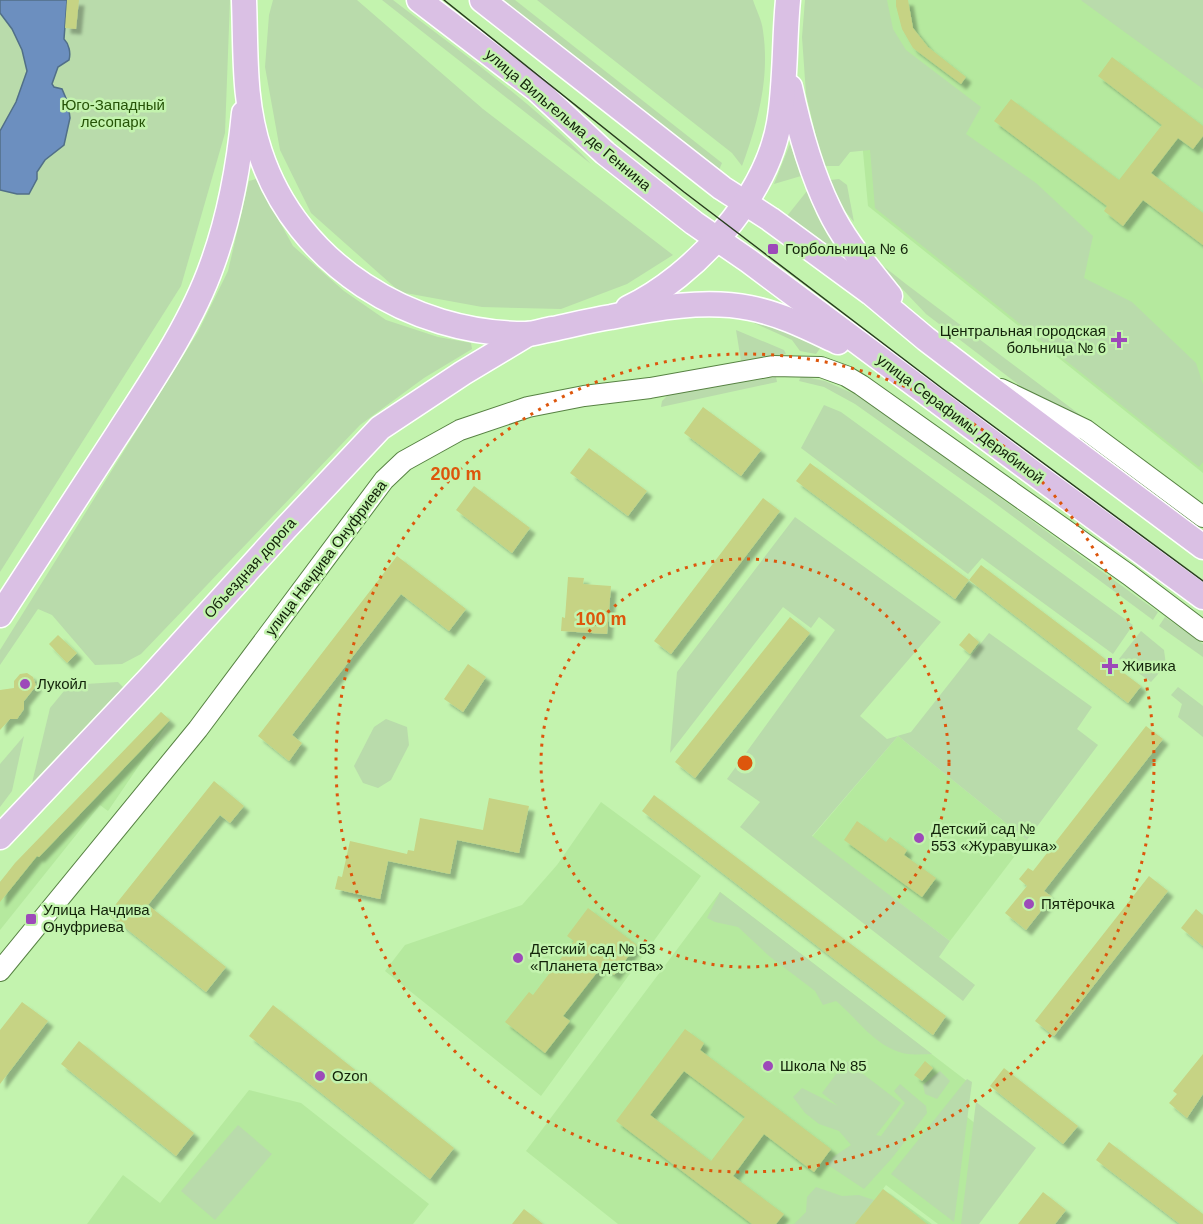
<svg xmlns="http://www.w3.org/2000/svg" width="1203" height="1224" font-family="Helvetica,sans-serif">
	<defs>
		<filter id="shadow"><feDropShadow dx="5.5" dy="5.5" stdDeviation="1.5" flood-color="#0004"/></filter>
	</defs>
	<rect width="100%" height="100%" fill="#c3f3ae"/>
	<g fill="#b5e99e">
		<path d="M849 0H1203V473L868 206Z"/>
		<path d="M161 712 170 720 108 811 100 805 0 930V882Z"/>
		<path d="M898 736 1027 840 950 941 812 837Z"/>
		<path d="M601 802 701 876 541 1096 385 971 405 945 522 905 557 865Z"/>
		<path d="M720 892 968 1082 952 1105 1020 1159 970 1224H938L886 1185 883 1189 932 1224H618L526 1151Z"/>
		<path d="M249 1090 301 1103 429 1204 413 1224H87L123 1175 160 1203Z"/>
	</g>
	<g fill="#b9dbab">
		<path d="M0 0H230L225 133 181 286 0 572Z"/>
		<path d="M273 0H357L483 109 673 255 627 284 561 309 482 307 400 292 311 213 280 150 265 67 269 15Z"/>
		<path d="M382 0H393C460 52 533 102 591 164Z"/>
		<path d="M502 0H515L722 163 719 170Z"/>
		<path d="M537 0H753C756 10 762 20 763 31 770 77 758 123 742 166L732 153Z"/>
		<path d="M805 0H887L893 29 906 50 981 107 966 134 1036 183 1093 236 1084 278 1132 302 1196 363 1203 384V462L1199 467 875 208 870 150 850 152 839 166H823L806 94 802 37Z"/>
		<path d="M1081 0H1203V89L1082 1Z"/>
		<path d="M790 144 801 176 774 184Z"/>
		<path d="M256 179 293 246 344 291 386 320 438 337 471 343 472 349 424 378 360 425 141 654 122 664 95 665 52 615 38 609 0 665V650L198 332 228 271 249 181Z"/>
		<path d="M839 179 847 185 854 222 841 206 830 180Z"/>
		<path d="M807 191 824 226 846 260 787 216Z"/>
		<path d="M882 265 906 284 1095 426 1023 388 926 314 890 276Z"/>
		<path d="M752 322 786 331 821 347 816 354 800 351 792 340Z"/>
		<path d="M736 330 784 350 786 354 741 361Z"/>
		<path d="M801 376 825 381 861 397 1158 612 1153 620 992 501 855 404 824 387 799 381Z"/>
		<path d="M776 377 777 382 661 407 662 401 671 392Z"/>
		<path d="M824 405 841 412 1133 625 1113 654 982 558 968 574 801 448Z"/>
		<path d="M795 517 941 622 860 716 887 739 911 732 989 633 1092 707 1077 729 1098 745 1027 840 898 736 812 836 950 941 939 957 975 985 963 1001 740 827 760 802 727 779 835 630 819 617 811 628 783 607 670 753 677 672Z"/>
		<path d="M1165 617 1203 644V657L1159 626Z"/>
		<path d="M1141 631 1164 650 1166 665 1151 682 1119 659Z"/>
		<path d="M118 682 123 687 32 783 50 708 69 685Z"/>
		<path d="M1178 687 1203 706V737L1178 717 1182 704 1171 695Z"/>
		<path d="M386 719 407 727 409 745 391 780 378 788 363 783 354 766 374 727Z"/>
		<path d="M24 736 12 791 0 807V764Z"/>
		<path d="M720 892 932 1054C924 1054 915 1055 908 1054 876 1049 859 1020 836 1001L823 1005 815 991 769 956 738 927 715 922 707 918Z"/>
		<path d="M846 1061 901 1103 876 1135 881 1136 905 1103 894 1091 900 1084 926 1106 927 1113 892 1158 864 1189 828 1165 833 1157 851 1145 839 1131 819 1124 805 1113 793 1097 802 1088 838 1106 822 1093Z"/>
		<path d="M940 1071 950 1081 937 1099 925 1094 923 1085Z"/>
		<path d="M967 1079 972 1082 954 1222 891 1174Z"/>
		<path d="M976 1102 1036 1148 979 1224H961Z"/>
		<path d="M238 1125 272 1154 215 1220 181 1191Z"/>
		<path d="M816 1187 842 1196 859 1195 874 1200 855 1224H794L806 1212 807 1197Z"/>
	</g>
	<path fill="#6c8fbf" stroke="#516f88" stroke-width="1.5" d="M0 0H67L64 39C69 44 71 53 69 60L58 67 52 84 54 87 62 89 68 103 70 118 64 145 45 160 37 172V179L29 194H17L0 190V131L16 102 27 71 22 50 12 29 0 13Z"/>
	<g fill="#c6d384" fill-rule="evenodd" filter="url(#shadow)">
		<path d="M67 0H79L76 29 65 28Z"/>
		<path d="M896 0H908L913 28 928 47 966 77 961 84 913 48 902 29 896 6Z"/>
		<path d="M1112 57 1203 126V136L1193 149 1178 138 1151 173 1203 213V245L1143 200 1123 226 1104 211 1107 206 994 121 1011 99 1119 180 1162 125 1098 76Z"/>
		<path d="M703 407 761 450 741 476 684 433Z"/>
		<path d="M589 448 647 491 628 516 570 473Z"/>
		<path d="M810 463 969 580 955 599 796 481Z"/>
		<path d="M474 486 530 528 512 553 456 510Z"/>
		<path d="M763 498 780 511 671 654 654 641Z"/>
		<path d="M397 556 466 609 449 631 401 594 292 735 302 743 289 761 258 736Z"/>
		<path d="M981 565 1141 686 1128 703 969 580Z"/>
		<path d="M568 577 584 578 583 584 611 586 607 634 561 631 562 617 565 618Z"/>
		<path d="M790 617 810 633 695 778 675 762Z"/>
		<path d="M969 633 979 642 970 654 959 645Z"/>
		<path d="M58 635 77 653 67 663 49 644Z"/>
		<path d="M468 664 486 677 463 712 444 699Z"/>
		<path d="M27 673 33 677 36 686 24 701V709L17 719H10L0 730V690L14 688V681L20 674Z"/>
		<path d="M161 712 170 720 39 857 37 856 0 902V882L15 863Z"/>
		<path d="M1146 726 1163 739 1044 891 1052 897 1026 930 1005 913 1027 886 1019 879 1028 868 1033 871Z"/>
		<path d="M214 781 244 806 230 823 220 815 148 905 226 967 206 992 108 914Z"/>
		<path d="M654 795 946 1016 933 1035 642 811Z"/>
		<path d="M489 798 529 806 519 853 457 840 450 874 388 861 380 899 335 889 338 876 342 877 350 841 407 854 408 850 414 851 420 818 483 830Z"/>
		<path d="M857 821 886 842 890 837 907 850 904 855 936 878 922 897 844 840Z"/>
		<path d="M1149 876 1168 891 1054 1036 1035 1021Z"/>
		<path d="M588 908 637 945 614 975 602 966 563 1016 570 1021 545 1053 505 1022 529 992 533 995 574 941 567 936Z"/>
		<path d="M1196 909 1203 915V946L1181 928Z"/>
		<path d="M22 1002 48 1021 0 1084V1030Z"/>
		<path d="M273 1005 454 1148 430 1179 249 1036Z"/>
		<path d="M685 1029 704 1043 700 1050 831 1149 814 1172 764 1134 733 1176 784 1214 776 1224H752L616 1121ZM684 1071 745 1117 711 1161 650 1115Z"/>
		<path d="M79 1041 194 1133 176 1156 61 1064Z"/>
		<path d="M1203 1054V1094L1187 1118 1169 1103 1177 1094 1173 1091Z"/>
		<path d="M925 1061 933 1068 922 1081 914 1075Z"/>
		<path d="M1004 1068 1078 1126 1063 1144 990 1086Z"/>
		<path d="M1109 1142 1203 1214V1224H1180L1096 1160Z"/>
		<path d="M883 1189 927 1224H855Z"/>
		<path d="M1043 1192 1066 1210 1055 1224H1018Z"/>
		<path d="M524 1209 543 1224H512Z"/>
	</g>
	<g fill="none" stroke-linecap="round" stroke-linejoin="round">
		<g stroke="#578243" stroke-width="22">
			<g id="minor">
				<path d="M1001 389 1086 430 1203 517"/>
				<path d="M0 971 198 729 384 480 404 461 460 430 528 407 584 396 650 388 773 366 821 367 846 376 861 385 1129 575 1203 631"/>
			</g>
		</g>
		<g stroke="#fff" stroke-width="27">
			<g id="major">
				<path d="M244 0C246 52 243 102 260 152 297 265 411 334 526 334 535 334 544 330 553 329 572 325 591 320 611 317 655 308 705 299 750 308 781 314 810 329 838 342"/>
				<path d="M419 0 537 90 605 153 694 223 749 261 1039 477 1203 597"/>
				<path d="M482 0 722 188 770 219 871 293 926 339 977 378 1203 547"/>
				<path d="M790 87C799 129 810 170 829 209 844 241 868 268 890 296"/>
				<path d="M628 308C695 276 766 197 779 123 786 82 784 41 788 0"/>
				<path d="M0 615C40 554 80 493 119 432 152 381 192 322 212 265 230 216 239 165 244 113"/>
				<path d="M0 837 151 677 285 529 380 428 463 373 528 334"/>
			</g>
		</g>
		<use href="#minor" stroke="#fff" stroke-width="20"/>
		<use href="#major" stroke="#dac0e4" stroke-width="24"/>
		<path stroke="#283d1e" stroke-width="1.5" d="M444 0 684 192 943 389 1203 581"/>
	</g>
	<g fill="none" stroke="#dd560c" stroke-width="3" stroke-dasharray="3 6">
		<circle cx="745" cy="763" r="204"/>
		<circle cx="745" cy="763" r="409"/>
	</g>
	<g fill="#9d4ab9" stroke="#c3f3ae" stroke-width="2">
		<rect x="767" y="243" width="12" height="12" rx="3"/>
		<path d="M1116 331h6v6h6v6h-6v6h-6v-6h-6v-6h6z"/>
		<path d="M1107 657h6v6h6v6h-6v6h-6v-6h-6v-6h6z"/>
		<circle cx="25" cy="684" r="6"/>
		<circle cx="919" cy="838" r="6"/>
		<circle cx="1029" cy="904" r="6"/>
		<rect x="25" y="913" width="12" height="12" rx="3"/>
		<circle cx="518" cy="958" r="6"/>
		<circle cx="768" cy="1066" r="6"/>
		<circle cx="320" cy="1076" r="6"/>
	</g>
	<g text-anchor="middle" stroke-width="5" stroke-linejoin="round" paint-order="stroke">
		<g font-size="15" fill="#265307" stroke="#c3f3ae">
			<text x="113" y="110">Юго-Западный<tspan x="113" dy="17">лесопарк</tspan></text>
		</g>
		<g font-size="15" fill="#122309" stroke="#c3f3ae">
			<text transform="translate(568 120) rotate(40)" y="5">улица Вильгельма де Геннина</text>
			<text transform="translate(960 419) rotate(37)" y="5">улица Серафимы Дерябиной</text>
			<text transform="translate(326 558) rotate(-53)" y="5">улица Начдива Онуфриева</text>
			<text transform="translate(250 568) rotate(-48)" y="5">Объездная дорога</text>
		</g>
		<g font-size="15" fill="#122309" stroke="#c3f3ae" text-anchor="start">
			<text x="785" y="254">Горбольница № 6</text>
			<text x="1106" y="336" text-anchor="end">Центральная городская<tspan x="1106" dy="17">больница № 6</tspan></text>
			<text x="1122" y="671">Живика</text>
			<text x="37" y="689">Лукойл</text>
			<text x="931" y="834">Детский сад №<tspan x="931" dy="17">553 «Журавушка»</tspan></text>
			<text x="1041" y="909">Пятёрочка</text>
			<text x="43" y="915">Улица Начдива<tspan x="43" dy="17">Онуфриева</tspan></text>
			<text x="530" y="954">Детский сад № 53<tspan x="530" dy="17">«Планета детства»</tspan></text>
			<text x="780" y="1071">Школа № 85</text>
			<text x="332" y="1081">Ozon</text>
		</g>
	</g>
	<circle cx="745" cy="763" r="9" fill="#dd560c" stroke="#c3f3ae" stroke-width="3"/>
	<g font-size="18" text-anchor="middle" font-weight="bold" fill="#dd560c" stroke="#c3f3ae" stroke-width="5" stroke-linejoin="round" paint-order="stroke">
		<text x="456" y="480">200 m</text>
		<text x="601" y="625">100 m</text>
	</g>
</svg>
